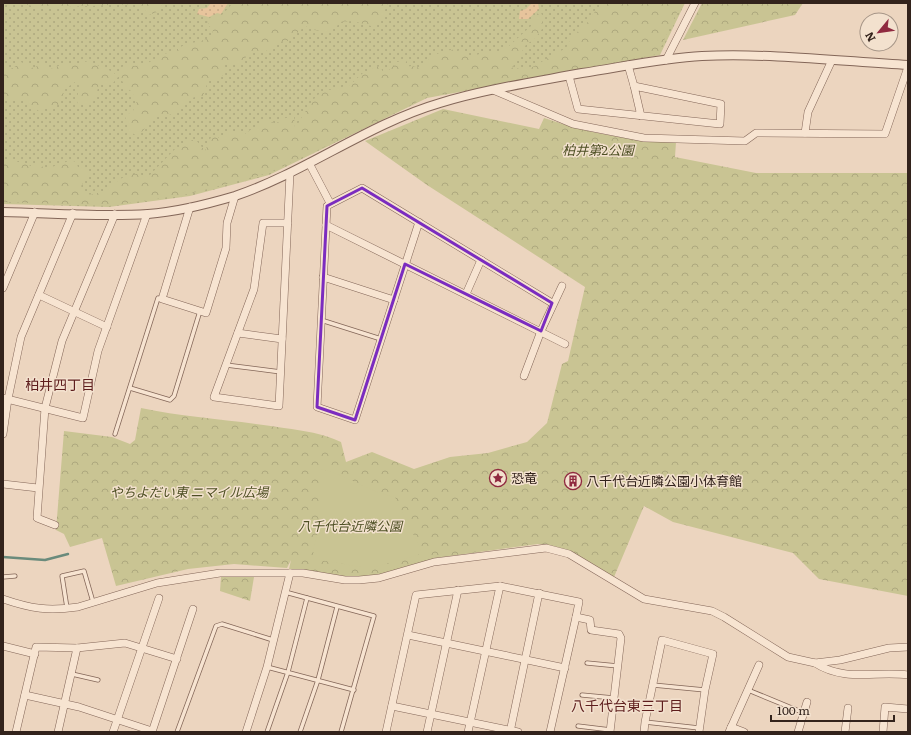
<svg xmlns="http://www.w3.org/2000/svg" width="911" height="735" font-family="Literata,'Noto Sans JP',serif">
	<defs>
		<pattern id="grass-dots" width="8" height="8" patternUnits="userSpaceOnUse"><rect width="8" height="8" fill="#c9c493"/><path d="M2 2h.1M6 6h.1" fill="none" stroke="#ada87e" stroke-width="1.8" stroke-linecap="round"/></pattern>
		<pattern id="forest-crowns" width="20" height="18" patternUnits="userSpaceOnUse"><rect width="20" height="18" fill="#c9c493"/><path d="M2 6a3 3 0 1 1 6 0M12 15a3 3 0 1 1 6 0" fill="none" stroke="#ada87e"/></pattern>
		<pattern id="sand-dots" width="8" height="8" patternUnits="userSpaceOnUse"><rect width="8" height="8" fill="#e7c49c"/><path d="M2 2h.1M6 6h.1" fill="none" stroke="#c7a886" stroke-width="1.8" stroke-linecap="round"/></pattern>
	</defs>
	<rect width="100%" height="100%" fill="#ecd5bf"/>
	<path fill="url(#grass-dots)" d="M3 3H685L660 55 427 98 269 175 190 196 109 207 3 204Z"/>
	<g fill="url(#forest-crowns)">
		<path d="M19 3H163L157 12 149 15 143 8 135 4 42 8Z"/>
		<path d="M388 3 382 17 371 26 353 21 338 22V25L329 32 314 30 311 25 303 28 285 43 278 41 266 51 248 52 243 64H222L226 72 219 79 208 81 203 96C186 96 186 107 172 114 168 116 162 114 157 117 148 121 145 131 137 136L129 131 125 116 133 111 137 101 131 91 125 87 119 74 123 66 128 63 133 66 148 63 163 54 173 52 184 45 212 38 213 29 209 26 207 20 214 15 221 16 232 4Z"/>
		<path d="M609 3H681L658 54 427 97 344 138 268 173 189 194 109 206 3 202 4 158 6 160C15 161 22 162 31 166L38 164 48 170C55 164 62 165 70 160L76 162 78 167 82 168 88 173 81 187 85 194C105 198 115 177 133 174 137 173 144 176 148 177L177 147H183L188 140H196L205 151 211 137 217 136 222 141 226 133 237 131 242 136 263 121H271L275 124 282 119 294 116 295 128 312 101 321 92 350 85 364 72 380 66 383 72H387L397 62 407 60 404 67 412 66 420 68C428 58 443 48 457 50 462 51 467 54 471 57L482 53 498 51 507 48 531 26 536 14 541 13 543 17 542 29 533 41 527 43 512 68 529 69 566 48 571 38 587 23 596 10Z"/>
		<path d="M702 3H803L795 15 683 40Z"/>
		<path d="M88 61 113 72 118 77 113 83 99 85 94 101 84 104 77 103 79 84 75 82 65 89 60 104 39 111 23 101H3V68H13L21 62 33 68 42 64 53 69C64 61 75 66 88 61Z"/>
		<path d="M443 109 539 129 544 118C588 133 630 141 676 142L675 157 756 173H908V596L819 579 793 553 673 522 644 506 614 577C590 563 567 545 538 544L436 558 377 575 359 578 337 576 289 569 291 560 287 568 234 564 188 569 116 586 102 538 70 547 64 534 56 530 64 431 112 437 130 444 135 440 141 408C188 418 236 420 284 428 305 431 322 433 341 442L346 462 372 452 414 469 450 457 488 453 527 442 547 423 562 364 568 361 585 287 427 185 365 141Z"/>
		<path d="M221 577H254L250 601 220 591Z"/>
	</g>
	<g fill="url(#sand-dots)">
		<path d="M211 3H228L221 14 217 13 209 17 197 14 199 9 207 8Z"/>
		<path d="M532 3H538L539 9 528 19H519L520 11 526 9Z"/>
	</g>
	<path fill="#c9c493" d="M320 469C346 474 368 492 395 497L421 550 418 555 374 567H361L320 560 313 552 320 524Z"/>
	<g fill="none" stroke-linecap="round" stroke-linejoin="round">
		<path stroke="#6a8b7c" stroke-width="2.5" d="M3 557 45 560 68 554"/>
		<g stroke="#836658" stroke-width="5">
			<g id="service">
				<path d="M321 320 381 339"/>
				<path d="M226 365 281 372"/>
				<path d="M130 388 170 400 174 396 200 311"/>
				<path d="M115 434 158 298 162 299"/>
				<path d="M3 577 15 576"/>
				<path d="M285 592 374 616 341 732"/>
				<path d="M67 608 62 576 84 571 93 602"/>
				<path d="M587 663 618 666"/>
				<path d="M267 667 354 690"/>
				<path d="M72 674 98 680"/>
				<path d="M653 685 705 690"/>
				<path d="M748 690 804 713"/>
				<path d="M582 695 614 698"/>
				<path d="M645 722 699 728"/>
				<path d="M578 726 611 730"/>
				<path d="M177 732 216 626 222 624 273 640"/>
				<path d="M267 732 288 672 307 598"/>
				<path d="M300 732 318 680 337 607"/>
			</g>
		</g>
		<g stroke="#836658" stroke-width="8">
			<g id="minor">
				<path d="M666 60 695 3"/>
				<path d="M628 65 634 86"/>
				<path d="M569 76 578 109 720 124 721 104 634 86 641 116"/>
				<path d="M493 90 573 124 644 138 745 141 756 133 885 134 908 67"/>
				<path d="M805 133 808 112 832 60"/>
				<path d="M309 163 330 203"/>
				<path d="M190 207 162 299 206 313 226 248 227 223 235 196"/>
				<path d="M419 222 355 420 317 407 327 206 362 188 552 303"/>
				<path d="M288 223H263L254 289 214 397 279 406 290 173"/>
				<path d="M326 225 565 344"/>
				<path d="M323 277 394 300"/>
				<path d="M3 288 35 212"/>
				<path d="M466 294 481 260"/>
				<path d="M39 295 107 327"/>
				<path d="M238 333 282 339"/>
				<path d="M524 376 541 331 562 286"/>
				<path d="M3 398 83 418 98 351 147 214"/>
				<path d="M3 434 8 399 21 337 73 213"/>
				<path d="M3 484 38 488"/>
				<path d="M55 525 37 518 45 408 62 341 115 214"/>
				<path d="M3 599C32 609 48 611 78 607L157 583 220 573H303L345 580H359L379 578 434 562 546 548 569 554 644 599 712 611 724 617 788 657 815 663 840 660 889 648 908 647"/>
				<path d="M408 635 565 668"/>
				<path d="M3 646 35 654"/>
				<path d="M815 663C844 682 876 671 908 675"/>
				<path d="M25 695 79 707 152 731"/>
				<path d="M392 706 518 732"/>
				<path d="M731 727 744 732"/>
				<path d="M16 732 36 647 77 648 125 643 177 659"/>
				<path d="M58 732 77 648"/>
				<path d="M113 732 159 598"/>
				<path d="M152 732 193 609"/>
				<path d="M246 732 267 667 290 573"/>
				<path d="M386 732 416 595 500 586 579 602 576 617 590 620 591 630 619 634 621 638 610 732"/>
				<path d="M427 732 458 590"/>
				<path d="M468 732 500 586"/>
				<path d="M510 732 539 593"/>
				<path d="M550 732 576 617"/>
				<path d="M644 732 645 722 662 640 713 654 705 690 699 732"/>
				<path d="M729 732 759 665"/>
				<path d="M798 732 807 702"/>
				<path d="M845 732 848 708"/>
				<path d="M883 732 885 707 908 709"/>
			</g>
		</g>
		<g stroke="#836658" stroke-width="10">
			<path id="tertiary" d="M3 212C51 213 100 217 148 214 176 212 208 204 235 196 306 172 368 124 440 103 486 89 534 82 582 73 622 67 662 58 702 56 770 53 840 61 908 65"/>
		</g>
		<use href="#service" stroke="#f7e4d1" stroke-width="3.5"/>
		<use href="#minor" stroke="#f7e4d1" stroke-width="7"/>
		<use href="#tertiary" stroke="#f7e4d1" stroke-width="8"/>
	</g>
	<path fill="none" stroke="#7b2cbf" stroke-width="3" stroke-linejoin="round" d="M362 188 552 303 541 331 405 264 355 420 317 407 327 206Z"/>
	<defs>
		<g id="sight-ring" transform="scale(0.9)"><circle r="9.5" fill="#f3e1ce" stroke="#902a40" stroke-width="1.5"/><path d="M0-6L1.8-2.2L6-1.7L2.9 1.2L3.7 5.4L0 3.3L-3.7 5.4L-2.9 1.2L-6-1.7L-1.8-2.2Z" fill="#902a40"/></g>
		<g id="building-ring" transform="scale(0.9)"><circle r="9.5" fill="#f3e1ce" stroke="#902a40" stroke-width="1.5"/><path d="M-4-6H4V6H1V3H-1V6H-4ZM-2.5-4.3h1.7v1.8h-1.7ZM.8-4.3h1.7v1.8H.8ZM-2.5-1h1.7V.8h-1.7ZM.8-1h1.7V.8H.8Z" fill="#902a40"/></g>
	</defs>
	<g fill-rule="evenodd">
		<use href="#sight-ring" x="498" y="478"/>
		<use href="#building-ring" x="573" y="481"/>
	</g>
	<g text-anchor="middle" stroke-width="3" stroke-linejoin="round" paint-order="stroke">
		<g font-size="13" font-style="italic" fill="#4d4f23" stroke="#f3e1ce">
			<text x="598" y="155">柏井第2公園</text>
			<text x="189" y="497">やちよだい東 ニマイル広場</text>
			<text x="350" y="531">八千代台近隣公園</text>
		</g>
		<g font-size="13" fill="#33231c" stroke="#f3e1ce" text-anchor="start">
			<text x="511" y="483">恐竜</text>
			<text x="586" y="486">八千代台近隣公園小体育館</text>
		</g>
		<g font-size="14" fill="#5e1e1d" stroke="#f3e1ce">
			<text x="60" y="390">柏井四丁目</text>
			<text x="627" y="711">八千代台東三丁目</text>
		</g>
	</g>
	<rect width="911" height="735" fill="none" stroke="#33231c" stroke-width="8"/>
	<g transform="translate(879 32) rotate(241)"><circle r="19" fill="#f3e1ce" stroke="#a69587"/>
	<path d="M0-3L7 15L0 10L-7 15Z" fill="#902a40"/>
	<text y="-6" font-size="11" font-weight="bold" text-anchor="middle" fill="#33231c">N</text>
	</g>
	<path d="M771 715v6h123v-6" fill="none" stroke="#33231c" stroke-width="2"/>
	<text x="777" y="715" font-size="12" fill="#33231c" stroke="#f3e1ce" stroke-width="3" paint-order="stroke">100 m</text>
</svg>
